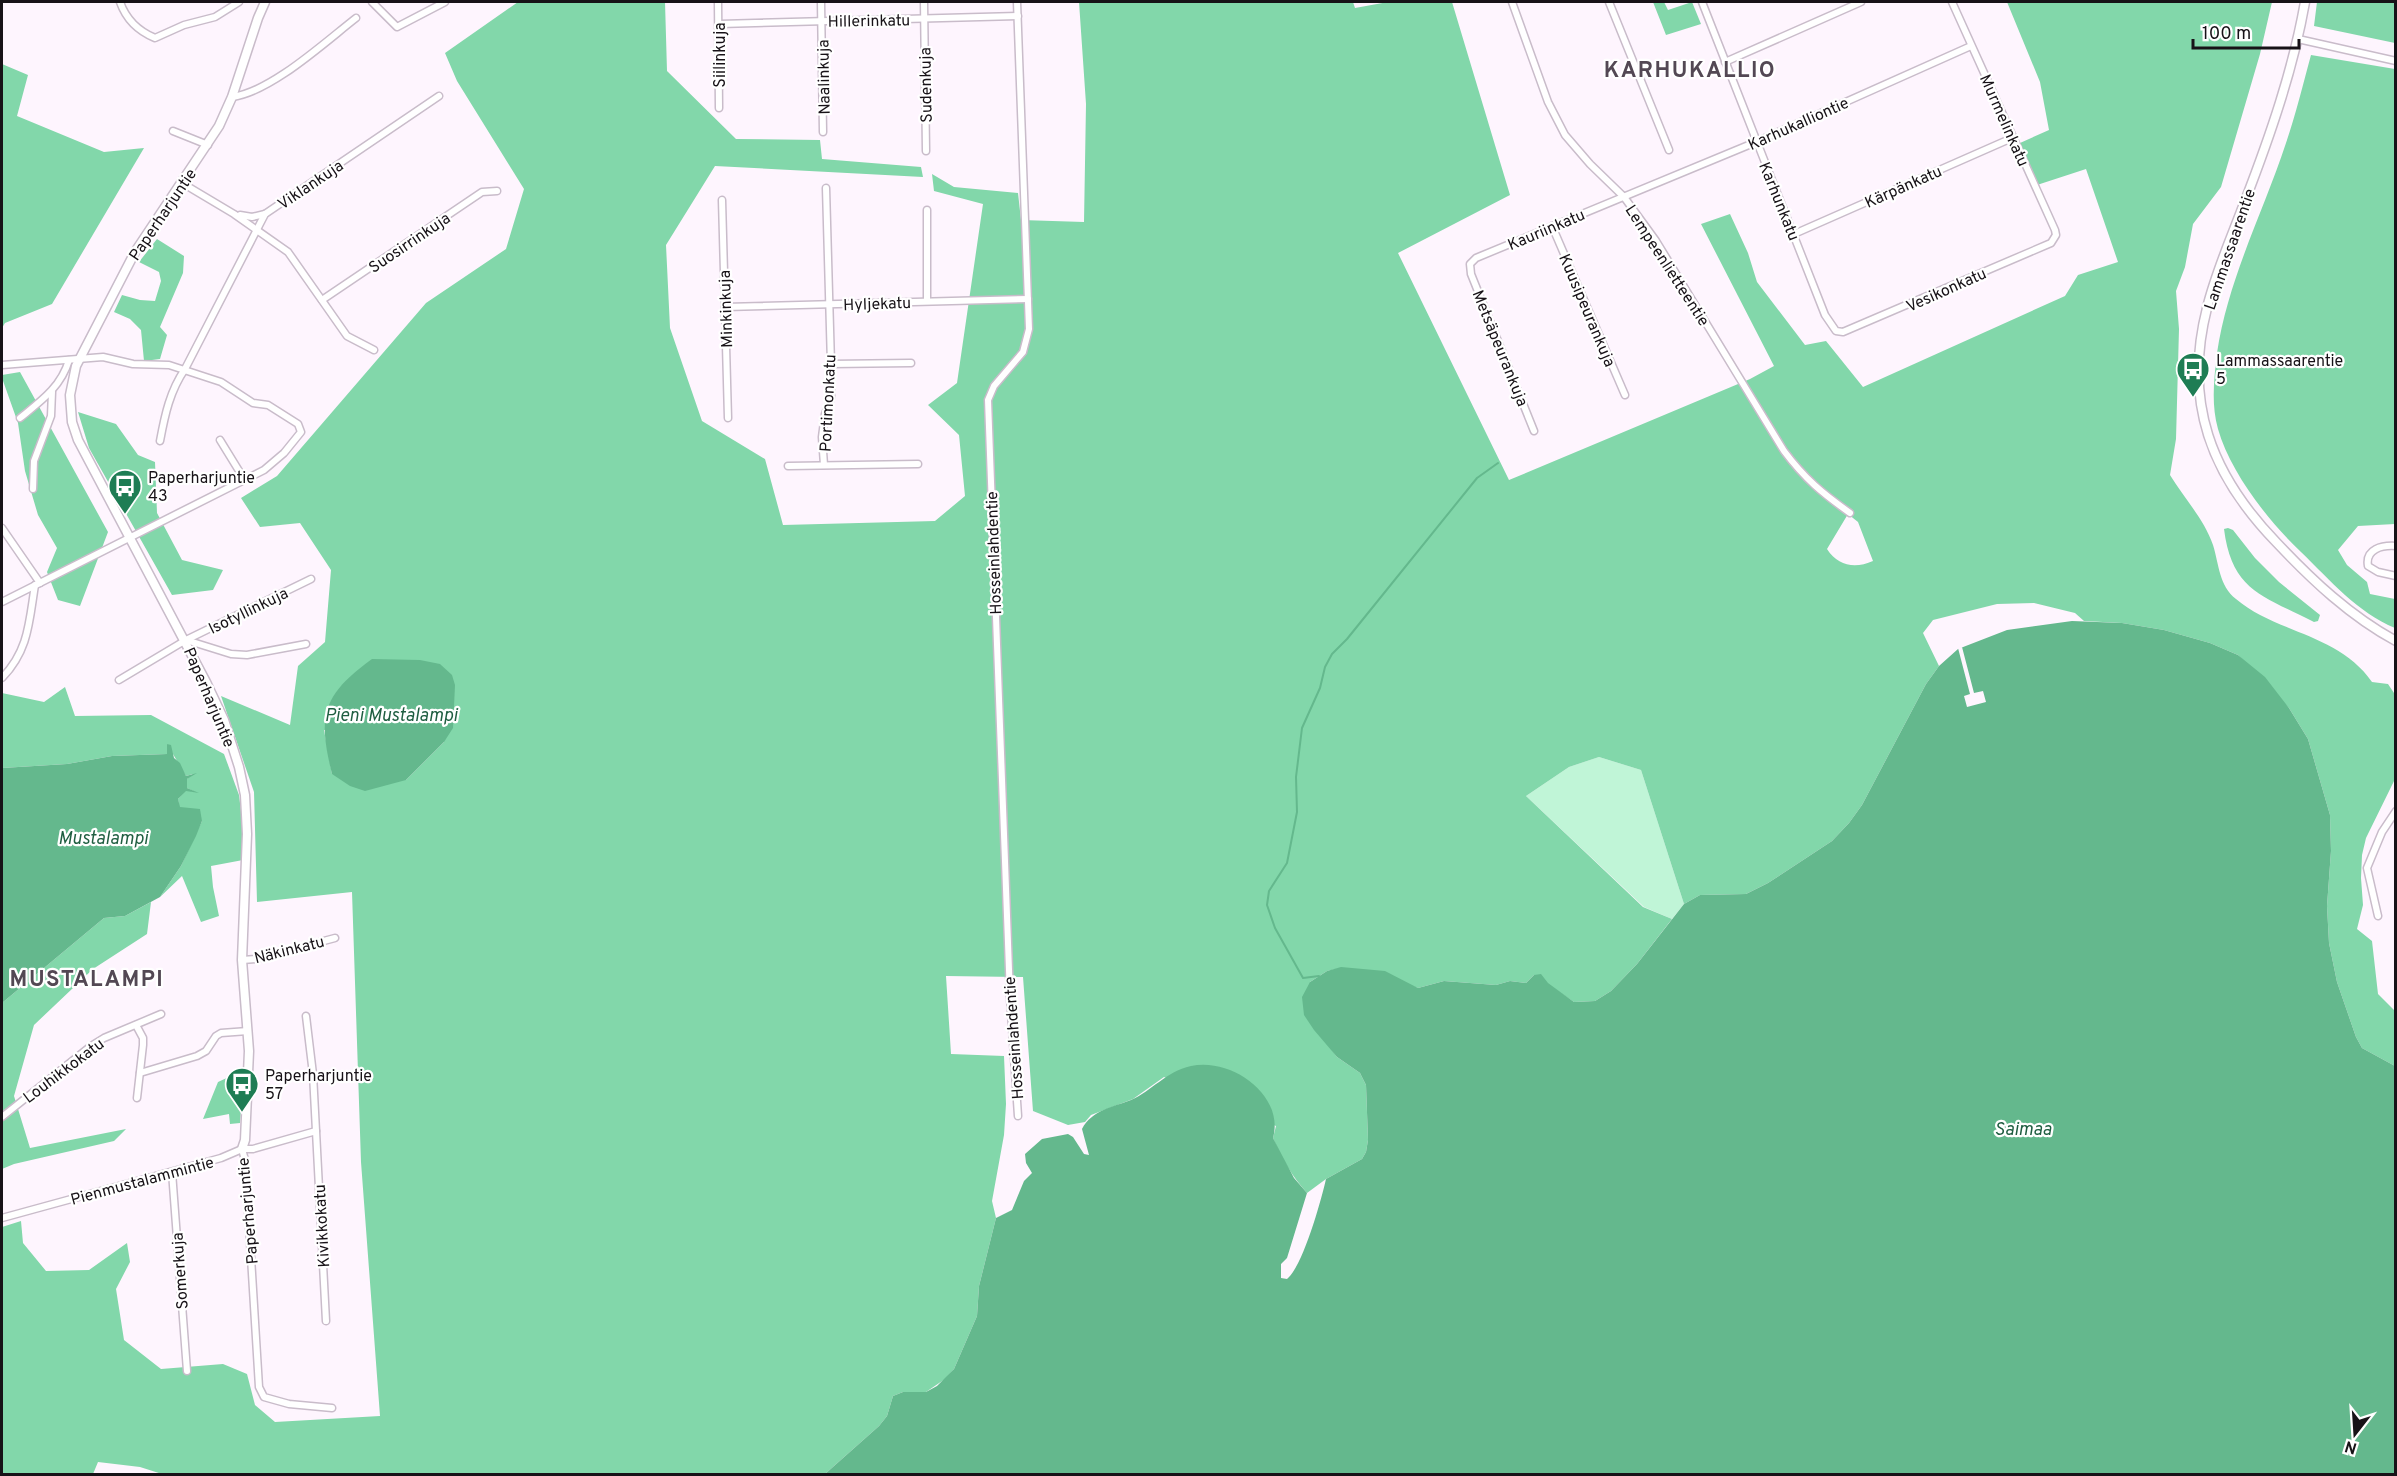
<svg xmlns="http://www.w3.org/2000/svg" width="2397" height="1476" font-family="Overpass,sans-serif">
	<rect width="100%" height="100%" fill="#fef5fe"/>
	<path fill="#c0f5d7" d="M1599 757 1641 770 1684 904 1672 919 1644 907 1526 796 1569 767Z"/>
	<g fill="#82d7aa" fill-rule="evenodd">
		<path d="M518 2H665L667 71 736 139 820 140 822 159 921 167 923 177 715 166 666 245 670 328 702 421 765 459 783 525 935 521 965 496 959 435 928 405 957 383 983 204 934 191 932 174 954 187 1018 193 1021 220 1084 222 1086 104 1079 2H1353L1355 8 1388 2H1452L1510 195 1398 253 1509 480 1750 379 1774 366 1701 224 1730 214 1748 253 1757 282 1805 345 1826 341 1863 387 2065 296 2078 275 2118 262 2086 169 2037 185 2020 143 2049 130 2040 82 2007 2H2272L2260 54 2221 187 2193 224 2185 267 2176 291 2179 329 2176 439 2170 475C2184 498 2204 519 2213 545 2219 564 2219 586 2236 599 2276 633 2339 634 2372 682L2388 684 2394 693 2395 779 2366 838 2362 855 2361 878 2363 905 2357 929 2372 941 2378 994 2395 1011V1066L2362 1048 2356 1037 2337 982 2329 943 2327 906 2331 851 2330 815 2308 739 2289 708 2238 655 2210 643 2164 630 2122 623 2084 621 2075 613 2034 603 1997 604 1933 620 1923 633 1939 666 1926 684 1862 805 1849 823 1832 841 1768 883 1746 894 1700 895 1684 904 1641 770 1599 757 1569 767 1526 796 1643 907 1672 919 1637 964 1611 991 1595 1001 1574 1002 1534 975 1526 983 1510 981 1496 985 1444 981 1418 988 1362 970 1341 968 1327 971 1310 982 1328 1045 1337 1057 1360 1073 1366 1085 1368 1140 1366 1152 1362 1159 1326 1179 1307 1193C1292 1176 1282 1159 1273 1138L1276 1126 1164 1077 1133 1099 1091 1115 1085 1122 1068 1125 1033 1111 1023 977 946 976 951 1054 1004 1056 1006 1104 1004 1135 992 1201 996 1218 979 1286 977 1316 954 1369 945 1379 926 1392H903L893 1396 887 1416 879 1426 825 1474H162L140 1467 98 1462 93 1474H2V1227L21 1221 23 1243 46 1271 89 1270 127 1243 130 1262 116 1289 124 1340 161 1369 223 1364 247 1374 255 1405 275 1422 380 1416 361 1162 352 892 257 902 254 792 221 696 290 725 298 666 325 642 331 570 300 523 260 527 241 498 277 476 426 303 506 249 524 189 457 81 445 53ZM1848 514 1858 522 1873 561C1855 569 1838 566 1827 549ZM324 730 444 742 406 780 332 774Z"/>
		<path d="M1653 2H1664L1668 10 1692 2 1701 24 1666 35Z"/>
		<path d="M2317 2H2395V43L2314 26Z"/>
		<path d="M2311 55 2395 69V524L2358 526 2338 550 2347 565 2367 582 2370 594 2395 599V628C2358 613 2330 580 2301 552 2269 522 2230 472 2218 429 2211 404 2214 379 2217 353 2228 279 2263 213 2286 143 2296 114 2303 84 2311 55Z"/>
		<path d="M2 64 28 75 17 116 104 152 144 148 52 304 5 323 2 328Z"/>
		<path d="M157 239 184 256 183 273 160 327 167 335 160 359 144 361 141 330 130 319 114 312 122 295 140 300 155 301 161 281 159 272 139 262Z"/>
		<path d="M20 372 108 532 80 606 58 600 47 572 57 548 38 515 25 471 18 423 2 378V375Z"/>
		<path d="M78 412 116 424 138 455 155 462 157 513 182 560 223 570 213 590 172 595 89 448Z"/>
		<path d="M2228 528 2233 530 2255 558 2279 582 2320 615 2318 621 2314 622C2264 596 2232 592 2224 529Z"/>
		<path d="M65 687 75 716 151 715 224 754 239 795 243 827V860L211 866 213 887 219 916 201 922 182 876 160 897 181 866 202 821 179 807 178 799 186 790 195 792 187 788V779L193 774 186 776 167 744V754L112 756 67 764 2 768V693L44 702Z"/>
		<path d="M151 902 147 934 93 969 34 1025 14 1096 30 1148 126 1129 114 1141 14 1164 2 1169V1003L104 918 125 916Z"/>
		<path d="M244 1070 240 1123 230 1124 229 1114 203 1119 218 1082Z"/>
	</g>
	<g fill="#64b88d">
		<path d="M2072 621 2122 623 2164 630 2210 643 2238 655 2265 677 2289 708 2308 739 2330 815 2331 851 2327 906 2329 943 2337 982 2356 1037 2362 1048 2395 1066V1474H825L879 1426 887 1416 893 1396 903 1392H926L937 1386 954 1369 977 1316 979 1286 996 1218 1012 1210 1024 1181 1032 1173 1026 1163 1025 1154 1042 1139 1068 1134 1073 1137 1084 1154 1089 1155 1082 1129C1092 1110 1113 1107 1131 1100 1152 1091 1165 1072 1191 1066 1231 1057 1285 1095 1273 1138L1294 1178 1307 1193 1287 1258 1281 1264V1278L1287 1279C1303 1266 1321 1201 1326 1179L1362 1159 1366 1152 1368 1140 1366 1085 1360 1073 1337 1057 1314 1030 1304 1015 1302 997 1310 982 1327 971 1341 967 1385 971 1418 988 1444 981 1496 985 1510 981 1526 983 1534 975 1541 974 1548 983 1574 1002 1595 1001 1611 991 1637 964 1684 904 1700 895 1746 894 1768 883 1832 841 1849 823 1862 805 1926 684 1939 666 1958 649 2007 630Z"/>
		<path d="M372 659 420 660 440 664 452 675 455 685 453 728 444 742 406 780 365 791 350 786 332 774C317 714 323 695 372 659Z"/>
		<path d="M167 744 171 745 174 758 180 763 186 776 197 773 187 779V788L199 793 186 791 178 799 180 807 200 809 202 821 196 836 181 866 160 897 125 916 104 918 2 1003V768L67 764 112 756 167 754Z"/>
	</g>
	<path fill="#fef5fe" d="M1962 647 1974 693 1983 691 1986 702 1967 707 1964 696 1970 694 1958 648Z"/>
	<g fill="none" stroke-linecap="round" stroke-linejoin="round">
		<path stroke="#64b88d" stroke-width="2" d="M1319 976 1303 978 1275 928 1267 905 1269 891 1287 863 1297 812 1296 777 1302 728 1320 688 1325 667 1332 654 1347 639 1477 478 1498 463"/>
		<g stroke="#c9bcca" stroke-width="9">
			<g id="street">
				<path d="M120 2C126 19 138 31 155 38L184 25 215 17 239 2"/>
				<path d="M372 2 397 27 445 2"/>
				<path d="M718 2 719 108"/>
				<path d="M821 2 823 132"/>
				<path d="M924 2 926 151"/>
				<path d="M1017 2 1029 329 1023 352 994 386 988 400 1010 997 1018 1116"/>
				<path d="M1512 2 1548 102 1565 135 1590 164 1624 197 1656 241 1784 451C1805 479 1822 493 1850 513"/>
				<path d="M1609 2 1669 150"/>
				<path d="M1702 2 1825 315 1836 331 1843 332 2051 243 2056 235 2055 230 1952 2"/>
				<path d="M720 24 1018 16"/>
				<path d="M2298 39 2396 61"/>
				<path d="M1725 62 1861 2"/>
				<path d="M232 97C271 92 325 42 356 18"/>
				<path d="M173 131 208 145"/>
				<path d="M182 183 234 214 288 252 347 336 374 350"/>
				<path d="M722 200 728 418"/>
				<path d="M927 210V301"/>
				<path d="M240 215 252 217 265 214"/>
				<path d="M1552 226 1625 395"/>
				<path d="M1794 234 2012 138"/>
				<path d="M322 300 482 192 497 191"/>
				<path d="M725 307 1028 299"/>
				<path d="M831 364 911 363"/>
				<path d="M2 365 103 357 133 364 169 365 221 382 253 403 268 405 298 424 301 432 284 453 264 470 2 602"/>
				<path d="M20 418C41 401 61 387 69 360"/>
				<path d="M1534 431 1471 274 1470 264 1476 258 1756 142 1971 46"/>
				<path d="M220 440 244 479"/>
				<path d="M160 441C165 414 170 391 185 369L265 214 439 96"/>
				<path d="M824 465 822 437 825 414 831 398V364L826 188"/>
				<path d="M788 466 918 464"/>
				<path d="M33 489 34 461 51 416 52 392"/>
				<path d="M2 528 40 583"/>
				<path d="M2396 546C2382 545 2365 549 2368 566L2378 572 2396 576"/>
				<path d="M186 640 231 654 247 655 306 644"/>
				<path d="M2 678C29 650 29 622 35 585"/>
				<path d="M119 680 186 640 311 579"/>
				<path d="M2378 916 2367 868 2382 832 2396 811"/>
				<path d="M242 960 256 959 335 938"/>
				<path d="M306 1016 313 1074 326 1321"/>
				<path d="M136 1025 143 1038V1045L137 1098"/>
				<path d="M140 1073 197 1056 206 1051 216 1036 221 1033 248 1031"/>
				<path d="M2 1117 91 1046 104 1038 161 1014"/>
				<path d="M242 1149 245 1160 259 1387 264 1397 289 1404 332 1408"/>
				<path d="M172 1172 187 1371"/>
				<path d="M2 1218 221 1158 242 1149H253L316 1131"/>
			</g>
		</g>
		<g stroke="#c9bcca" stroke-width="11">
			<g id="secondary">
				<path d="M2305 2C2293 70 2270 136 2245 201 2232 236 2216 271 2207 308 2183 402 2211 475 2277 543 2312 580 2350 616 2396 641"/>
				<path d="M242 1149 245 1140 249 1051 242 960 247 834 245 795 239 767 224 720 206 682 78 440 72 422 70 395 76 366 135 252 219 126 232 97 258 18 265 2"/>
			</g>
		</g>
		<use href="#street" stroke="#fff" stroke-width="6"/>
		<use href="#secondary" stroke="#fff" stroke-width="8"/>
	</g>
	<defs>
		<g id="bus-pin" transform="scale(1.725)"><path d="M0 17L-7.5 6A9.5 9.5 0 1 1 7.5 6Z" fill="#1e7d54" stroke="#fff"/><path d="M-5-6H5V4H4V6H2V4H-2V6H-4V4H-5ZM-3.5-4V0h7V-4ZM-3.5 1.2v1.5H-2V1.2ZM2 1.2v1.5H3.5V1.2Z" fill="#fff"/></g>
	</defs>
	<g fill-rule="evenodd">
		<use href="#bus-pin" x="2193" y="369"/>
		<use href="#bus-pin" x="125" y="486"/>
		<use href="#bus-pin" x="242" y="1084"/>
	</g>
	<g text-anchor="middle" stroke-width="4.5" stroke-linejoin="round" paint-order="stroke">
		<g font-size="16" fill="#171217" stroke="#fff">
			<text transform="translate(869 20) rotate(-1)" y="6">Hillerinkatu</text>
			<text transform="translate(719 55) rotate(-90)" y="6">Siilinkuja</text>
			<text transform="translate(823 77) rotate(-91)" y="6">Naalinkuja</text>
			<text transform="translate(925 85) rotate(-91)" y="6">Sudenkuja</text>
			<text transform="translate(2005 120) rotate(66)" y="6">Murmelinkatu</text>
			<text transform="translate(1798 123) rotate(-24)" y="6">Karhukalliontie</text>
			<text transform="translate(310 184) rotate(-34)" y="6">Viklankuja</text>
			<text transform="translate(1903 186) rotate(-24)" y="6">Kärpänkatu</text>
			<text transform="translate(1780 201) rotate(68)" y="6">Karhunkatu</text>
			<text transform="translate(162 214) rotate(-56)" y="6">Paperharjuntie</text>
			<text transform="translate(1546 229) rotate(-23)" y="6">Kauriinkatu</text>
			<text transform="translate(409 242) rotate(-34)" y="6">Suosirrinkuja</text>
			<text transform="translate(2229 249) rotate(-71)" y="6">Lammassaarentie</text>
			<text transform="translate(1668 265) rotate(57)" y="6">Lempeenlietteentie</text>
			<text transform="translate(1946 289) rotate(-24)" y="6">Vesikonkatu</text>
			<text transform="translate(877 303) rotate(-2)" y="6">Hyljekatu</text>
			<text transform="translate(725 309) rotate(-92)" y="6">Minkinkuja</text>
			<text transform="translate(1588 310) rotate(67)" y="6">Kuusipeurankuja</text>
			<text transform="translate(1501 348) rotate(68)" y="6">Metsäpeurankuja</text>
			<text transform="translate(827 403) rotate(-87)" y="6">Portimonkatu</text>
			<text transform="translate(993 553) rotate(-92)" y="6">Hosseinlahdentie</text>
			<text transform="translate(248 610) rotate(-26)" y="6">Isotyllinkuja</text>
			<text transform="translate(210 697) rotate(67)" y="6">Paperharjuntie</text>
			<text transform="translate(289 949) rotate(-14)" y="6">Näkinkatu</text>
			<text transform="translate(1013 1038) rotate(-94)" y="6">Hosseinlahdentie</text>
			<text transform="translate(63 1070) rotate(-37)" y="6">Louhikkokatu</text>
			<text transform="translate(142 1180) rotate(-15)" y="6">Pienmustalammintie</text>
			<text transform="translate(247 1211) rotate(-95)" y="6">Paperharjuntie</text>
			<text transform="translate(321 1226) rotate(-93)" y="6">Kivikkokatu</text>
			<text transform="translate(179 1271) rotate(-94)" y="6">Somerkuja</text>
		</g>
		<g font-size="16" fill="#171217" stroke="#fff" text-anchor="start">
			<text x="2216" y="366">Lammassaarentie<tspan x="2216" dy="18">5</tspan></text>
			<text x="148" y="483">Paperharjuntie<tspan x="148" dy="18">43</tspan></text>
			<text x="265" y="1081">Paperharjuntie<tspan x="265" dy="18">57</tspan></text>
		</g>
		<g font-size="18" font-style="italic" fill="#1f5e41" stroke="#fff">
			<text x="391" y="721">Pieni Mustalampi</text>
			<text x="103" y="844">Mustalampi</text>
			<text x="2023" y="1135">Saimaa</text>
		</g>
		<g font-size="22" font-weight="bold" letter-spacing="1.5" fill="#534854" stroke="#fff">
			<text x="1690" y="77">KARHUKALLIO</text>
			<text x="87" y="986">MUSTALAMPI</text>
		</g>
	</g>
	<rect width="2397" height="1476" fill="none" stroke="#171217" stroke-width="6"/>
	<g transform="translate(2355 1434) rotate(197)" stroke="#ffffff" stroke-width="4.5" paint-order="stroke">
	<path d="M0-4.5L10 22L0 15L-10 22Z" fill="#171217"/>
	<text y="-9" font-size="16" font-weight="bold" text-anchor="middle" fill="#171217">N</text>
	</g>
	<path d="M2193 39v9h106v-9" fill="none" stroke="#171217" stroke-width="3"/>
	<text x="2202" y="39" font-size="18" fill="#171217" stroke="#ffffff" stroke-width="4.5" paint-order="stroke">100 m</text>
</svg>
